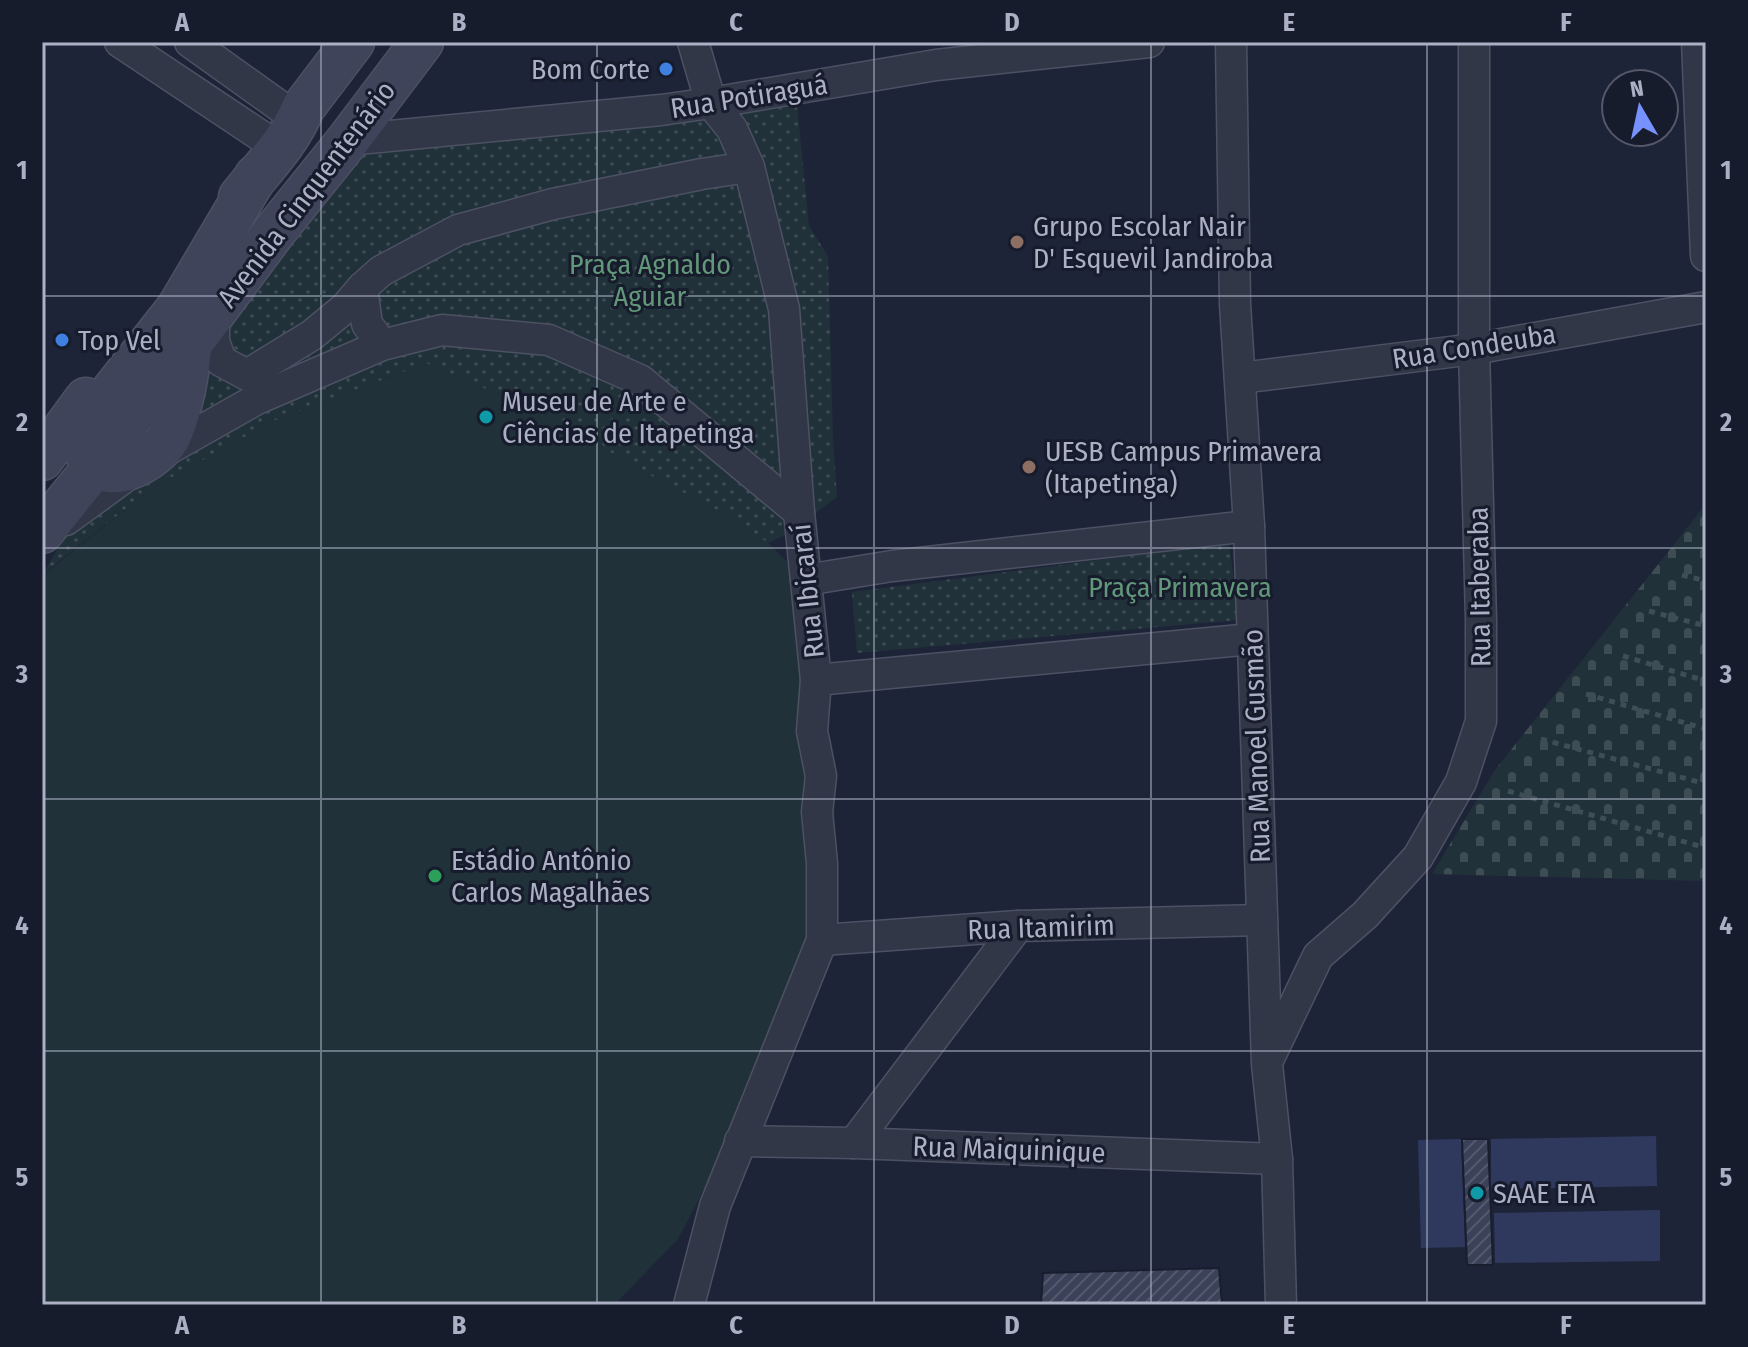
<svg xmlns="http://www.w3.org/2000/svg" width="1748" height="1347" font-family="'Fira Sans Condensed',sans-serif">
	<defs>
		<pattern id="cemetery-stones" width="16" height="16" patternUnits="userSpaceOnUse" patternTransform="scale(2)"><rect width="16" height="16" fill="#203139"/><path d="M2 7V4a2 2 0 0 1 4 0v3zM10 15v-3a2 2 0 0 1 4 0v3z" fill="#3e4c54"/></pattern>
		<pattern id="park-dots" width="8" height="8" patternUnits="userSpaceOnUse" patternTransform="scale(2)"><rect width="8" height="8" fill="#203139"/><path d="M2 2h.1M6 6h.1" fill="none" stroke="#3e4c54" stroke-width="1.8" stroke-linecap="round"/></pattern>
		<pattern id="building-hatch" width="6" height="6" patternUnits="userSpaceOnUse" patternTransform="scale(2)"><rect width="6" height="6" fill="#3a4158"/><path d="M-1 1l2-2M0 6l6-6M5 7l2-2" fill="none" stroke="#545a6e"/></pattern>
	</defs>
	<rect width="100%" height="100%" fill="#1e2438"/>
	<path fill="#203139" d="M426 363 544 414 650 475 736 520 768 543 806 580 816 680 833 753 835 812 822 940 731 1156 709 1180 678 1239 614 1305H42V576L152 488 273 421Z"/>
	<path fill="url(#cemetery-stones)" d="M1706 504V881L1432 874 1495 770Z"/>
	<g fill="url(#park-dots)">
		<path d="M796 95 809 226 828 256 833 438 837 497 785 535 768 543 736 520 650 475 544 414 426 363 273 421 152 488 43 574 137 409 368 142Z"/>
		<path d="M1229 543 1239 620 857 653 852 592Z"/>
	</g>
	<g fill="#2f395e">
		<path d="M1656 1136 1657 1186 1491 1189V1139Z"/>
		<path d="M1461 1139 1465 1247 1421 1248 1418 1140Z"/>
		<path d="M1660 1210V1261L1495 1263 1494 1213Z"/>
	</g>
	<g fill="url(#building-hatch)" stroke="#191e2f" stroke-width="2">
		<path d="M1462 1139H1488L1493 1265H1467Z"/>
		<path d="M1219 1268 1222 1305H1041L1043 1273Z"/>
	</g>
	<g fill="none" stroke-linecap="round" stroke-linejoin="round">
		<g stroke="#4c5163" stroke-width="33">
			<g id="street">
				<path d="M120 42 279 148"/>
				<path d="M190 42 299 120"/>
				<path d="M1231 42 1235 304 1249 526 1267 1064 1277 1159 1281 1305"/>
				<path d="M1697 42 1706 256"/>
				<path d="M348 140 661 110 711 103 936 65 1149 42"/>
				<path d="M362 288 367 324 382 345"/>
				<path d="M214 315V341L221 361 247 375 312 335 346 307 362 288 381 271 458 230 553 204 702 174 749 167"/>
				<path d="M1240 378 1474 349 1706 307"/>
				<path d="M66 520 144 463 257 399 382 345 442 330 549 340 640 380 799 512"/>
				<path d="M806 580 892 566 1249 526"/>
				<path d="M816 680 1252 639"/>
				<path d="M822 940 1018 926 1262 920"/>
				<path d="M1269 1058 1318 956 1365 915 1418 857 1461 782 1481 721V621L1474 349V42"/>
				<path d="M740 1141 854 1143 1277 1159"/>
				<path d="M854 1143 1018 926"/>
				<path d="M689 1305 715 1206 822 940V863L817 812 821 776 812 731 816 680 799 512 784 309 749 167 732 129 711 103 693 42"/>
			</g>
		</g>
		<g stroke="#4c5163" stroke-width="45">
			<g id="secondary">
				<path d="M240 197C262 169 290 141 303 108L353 42"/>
				<path d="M190 350C187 378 181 409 170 435 162 454 123 479 103 469 94 465 88 455 82 447L85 426 178 308 256 176"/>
				<path d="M42 459 86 399"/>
				<path d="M42 532 96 465 137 409 190 345 274 232 348 140 422 42"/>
			</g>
		</g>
		<g stroke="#3e4e56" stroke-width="5" stroke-dasharray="6 6" stroke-linecap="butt">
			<path d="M1682 575 1706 581"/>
			<path d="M1649 611 1706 626"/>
			<path d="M1623 656 1706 681"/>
			<path d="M1586 694 1706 729"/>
			<path d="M1541 739 1706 784"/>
			<path d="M1508 791 1706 848"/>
		</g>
		<use href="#street" stroke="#323748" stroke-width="30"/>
		<use href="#secondary" stroke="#3f445b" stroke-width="42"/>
	</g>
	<path fill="none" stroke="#acb0c5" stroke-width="2" stroke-opacity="0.55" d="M321 42V1305M597 42V1305M874 42V1305M1151 42V1305M1427 42V1305M42 296H1706M42 548H1706M42 799H1706M42 1051H1706"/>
	<g fill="#3f7fe0" stroke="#171c2c" stroke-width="3">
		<circle cx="666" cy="69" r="8"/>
		<circle cx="62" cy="340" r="8"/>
	</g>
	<g fill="#8d6e63" stroke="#171c2c" stroke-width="3">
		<circle cx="1017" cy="242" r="8"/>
		<circle cx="1029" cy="467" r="8"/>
	</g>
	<g fill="#0f9aa8" stroke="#171c2c" stroke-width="3">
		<circle cx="486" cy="417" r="8"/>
		<circle cx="1477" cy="1193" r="8"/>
	</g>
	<circle fill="#2e9e5b" stroke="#171c2c" stroke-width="3" cx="435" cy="876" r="8"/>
	<g text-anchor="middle" stroke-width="6" stroke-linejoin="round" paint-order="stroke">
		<g font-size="28" fill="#acb0c5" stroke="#171c2c" text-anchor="start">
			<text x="650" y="79" text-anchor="end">Bom Corte</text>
			<text x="1033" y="236">Grupo Escolar Nair<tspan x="1033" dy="32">D' Esquevil Jandiroba</tspan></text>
			<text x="78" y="350">Top Vel</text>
			<text x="502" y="411">Museu de Arte e<tspan x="502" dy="32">Ciências de Itapetinga</tspan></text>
			<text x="1045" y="461">UESB Campus Primavera<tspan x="1045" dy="32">(Itapetinga)</tspan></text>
			<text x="451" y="870">Estádio Antônio<tspan x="451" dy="32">Carlos Magalhães</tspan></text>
			<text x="1493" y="1203">SAAE ETA</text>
		</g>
		<g font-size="28" fill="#acb0c5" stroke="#171c2c">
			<text transform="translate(749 96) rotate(-9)" y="10">Rua Potiraguá</text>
			<text transform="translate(306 194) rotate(-53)" y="10">Avenida Cinquentenário</text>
			<text transform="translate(1474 346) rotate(-9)" y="10">Rua Condeuba</text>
			<text transform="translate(1479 587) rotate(-91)" y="10">Rua Itaberaba</text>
			<text transform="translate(807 591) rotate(-96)" y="10">Rua Ibicaraí</text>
			<text transform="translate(1256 746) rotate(-92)" y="10">Rua Manoel Gusmão</text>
			<text transform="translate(1041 927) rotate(-2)" y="10">Rua Itamirim</text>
			<text transform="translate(1009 1149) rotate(2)" y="10">Rua Maiquinique</text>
		</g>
		<g font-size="28" fill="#629779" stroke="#171c2c">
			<text x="650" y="274">Praça Agnaldo<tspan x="650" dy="32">Aguiar</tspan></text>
			<text x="1180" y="597">Praça Primavera</text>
		</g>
	</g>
	<rect width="1748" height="1347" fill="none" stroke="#171c2c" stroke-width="88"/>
	<g transform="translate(1640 108) rotate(351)"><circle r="38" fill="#171c2c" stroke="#535769" stroke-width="2"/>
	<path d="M0-6L14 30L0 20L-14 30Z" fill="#7791ff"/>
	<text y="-12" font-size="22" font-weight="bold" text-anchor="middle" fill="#acb0c5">N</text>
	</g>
	<rect x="44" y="44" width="1660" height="1259" fill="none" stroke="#acb0c5" stroke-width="3"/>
	<g font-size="26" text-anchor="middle" font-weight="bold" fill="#acb0c5">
		<text x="182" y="31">A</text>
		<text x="459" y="31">B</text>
		<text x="736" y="31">C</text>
		<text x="1012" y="31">D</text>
		<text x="1289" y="31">E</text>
		<text x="1566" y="31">F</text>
		<text x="22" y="179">1</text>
		<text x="1726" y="179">1</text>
		<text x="22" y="431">2</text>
		<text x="1726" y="431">2</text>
		<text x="22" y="683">3</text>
		<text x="1726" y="683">3</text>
		<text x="22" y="934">4</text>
		<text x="1726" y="934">4</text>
		<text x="22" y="1186">5</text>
		<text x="1726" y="1186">5</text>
		<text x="182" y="1334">A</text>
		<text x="459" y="1334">B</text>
		<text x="736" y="1334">C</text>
		<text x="1012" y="1334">D</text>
		<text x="1289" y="1334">E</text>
		<text x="1566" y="1334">F</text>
	</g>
</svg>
